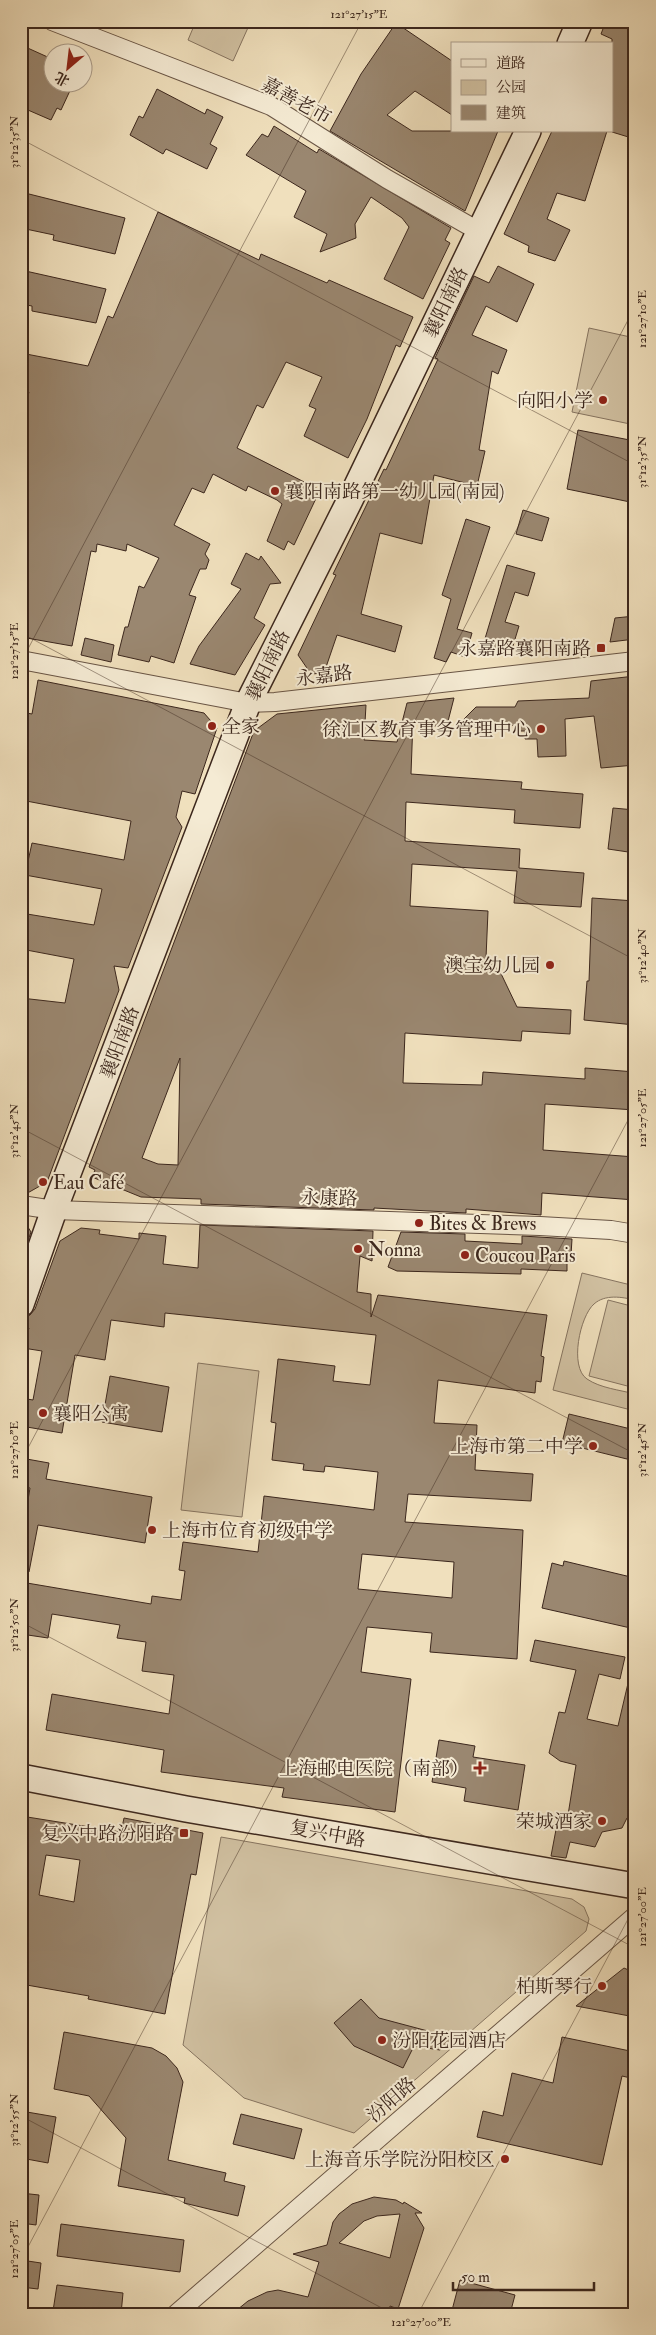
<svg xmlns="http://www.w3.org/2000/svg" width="656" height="2335" font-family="'IM FELL Double Pica','Noto Serif SC',serif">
	<rect width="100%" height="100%" fill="#f0e0bd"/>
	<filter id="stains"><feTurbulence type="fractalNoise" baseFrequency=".004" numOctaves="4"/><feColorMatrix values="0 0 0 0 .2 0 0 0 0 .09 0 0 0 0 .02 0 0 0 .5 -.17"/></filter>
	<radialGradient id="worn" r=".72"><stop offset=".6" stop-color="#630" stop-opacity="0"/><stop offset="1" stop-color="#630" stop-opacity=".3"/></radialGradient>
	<g fill="#d1c1a2" stroke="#867460">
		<path d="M196 21H251L233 61 188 40Z"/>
		<path d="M589 328 635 338V425L572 412Z"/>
		<path d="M582 1273 635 1286V1300C622 1297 605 1294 594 1304 580 1316 569 1367 587 1379 600 1388 620 1390 635 1394V1411L553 1390Z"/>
		<path d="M608 1300 635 1307V1388L589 1376Z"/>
		<path d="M198 1363 259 1371 242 1517 181 1510Z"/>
		<path d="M221 1837 572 1899 584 1907 589 1919 586 1931 354 2133 244 2098 183 2045Z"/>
	</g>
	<g fill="#9a8770" stroke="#3c271d" fill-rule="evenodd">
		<path d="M606 21H635V139L612 132V39L601 34Z"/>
		<path d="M396 23 452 61V115L415 91 387 115 412 131H498L465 211 330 131 361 74Z"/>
		<path d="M21 45 52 59V82H74L61 110 57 108 51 120 21 107Z"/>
		<path d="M157 89 205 114 207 109 223 117 210 144 217 148 207 169 166 149 163 154 130 135 139 116 143 118Z"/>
		<path d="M274 126 317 153 319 149 451 228 445 240 450 243 423 299 384 279 409 227 402 218 371 197 355 224 356 238 320 252 327 234 294 217 306 191 246 155 262 134 268 137Z"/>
		<path d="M552 131H607L585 201 557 193 547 219 570 230 555 261 528 252 529 246 504 234Z"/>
		<path d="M21 192 125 218 115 254 53 240 54 235 21 228Z"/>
		<path d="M158 212 259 260 261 254 327 283 329 280 413 317 400 347 396 345 367 419 348 458 304 436 316 409 309 406 322 377 286 362 263 408 257 405 237 448 320 490 294 545 288 541 284 550 267 541 282 504 277 500 248 486 246 491 213 474 204 493 192 488 174 525 210 544 205 554 209 560 206 569H200L189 595 196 597 174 663 151 656 149 662 118 655 125 627H128L139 586 144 588 159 558 127 544 126 551 97 544 96 552 91 551 72 646 21 637V421L29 392 21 390V353L88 366 108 316 113 318Z"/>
		<path d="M498 266 534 284 517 322 486 306 472 335 507 350 498 374 492 371 479 450 485 451 477 486 434 475 422 544 380 533 361 614 402 626 395 652 337 635 324 673 311 674 298 655 336 575 333 574 384 469 386 470 438 359 435 358 474 276 489 283Z"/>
		<path d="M21 270 106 289 96 323 32 311V306L21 304Z"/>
		<path d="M578 430 635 441V503L567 489Z"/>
		<path d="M523 510 549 518 542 541 516 534Z"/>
		<path d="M466 519 490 527 457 629 472 633 465 657 451 652 446 662 434 658 451 599 442 595Z"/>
		<path d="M246 553 259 560 261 556 281 583 270 584 254 618 265 625 235 675 190 664 199 646 241 589 231 584Z"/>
		<path d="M507 565 535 573 528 596 515 592 505 622 519 626 512 649 499 645 494 656 481 652Z"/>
		<path d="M635 616V639L610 642 615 618Z"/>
		<path d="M85 638 114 645 111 662 81 655Z"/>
		<path d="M635 676V765L601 768 594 716 565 719 566 756 538 757 537 739H525V731H517L516 725 455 728 476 707H515L518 701 589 698 591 681Z"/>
		<path d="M38 680 204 713 217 728 195 794 182 791 176 817 182 827 128 968 114 966 119 990 47 1182 24 1195H21V998L65 1003 74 959 21 949V913L94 925 102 889 25 875 32 843 124 860 131 821 21 800V712L32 714Z"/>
		<path d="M454 698 446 729 413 720 411 774 522 782 521 789 583 794 580 828 514 823 515 810 406 802 405 841 520 849 519 868 584 873 581 907 514 903 517 871 412 864 410 906 488 911 486 958 494 959 517 1007 571 1010 570 1034 522 1031 521 1041 405 1033 403 1083 482 1085 483 1072 585 1079V1068L635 1072V1110L545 1104 543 1150 635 1157V1200L542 1193 541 1215 466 1209V1213L374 1208V1210L201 1204V1199L141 1197 92 1177 95 1170 89 1167 254 731 277 714 366 705 364 740 397 742 407 703ZM180 1058 178 1165 158 1164 142 1158Z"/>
		<path d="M613 808 635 810V853L608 849Z"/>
		<path d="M592 898 635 901V1025L584 1020 587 981H589Z"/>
		<path d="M21 1216 31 1232 21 1260Z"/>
		<path d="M200 1225 373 1231 372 1261 360 1256 357 1292 371 1294V1317L378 1295 547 1315 541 1356 544 1357 541 1382 536 1381 535 1393 438 1380 434 1423 477 1425 475 1470 533 1474 531 1501 408 1494 405 1522 523 1530 517 1659 430 1652 432 1633 367 1627 361 1672 411 1679 395 1812 282 1797 284 1788 161 1772 164 1750 46 1730 52 1694 169 1714 174 1675 142 1671 146 1642 117 1638 120 1625 52 1614 48 1638 21 1634V1582L151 1604 152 1596 181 1600 185 1571 179 1570 183 1542 258 1552 264 1496 374 1510 378 1472 325 1466 324 1472 303 1470 304 1464 272 1460 276 1423 271 1422 278 1359 335 1366 333 1381 370 1385 376 1335 165 1313 164 1327 111 1320 105 1360 75 1355 62 1433 21 1426V1398L33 1400 42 1351 23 1348 29 1328 21 1326V1318L30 1315 35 1309 60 1241 81 1228 100 1230 99 1234 139 1239V1233L166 1236 163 1264 198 1268ZM362 1554 454 1562 452 1598 358 1589Z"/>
		<path d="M401 1232 465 1234V1241L522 1244V1236L572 1239 571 1255 567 1254V1271L521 1269V1274L397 1271 388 1267Z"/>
		<path d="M110 1376 169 1387 162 1432 102 1422Z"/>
		<path d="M569 1414 635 1430V1461L562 1443Z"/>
		<path d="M21 1458 49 1463 46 1479 152 1497 145 1543 38 1525 29 1572H21V1517L25 1518 30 1488 21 1486Z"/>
		<path d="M564 1561 635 1578V1629L542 1608 552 1563 563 1566Z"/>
		<path d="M535 1640 625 1657 620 1679 599 1674 587 1719 618 1726 629 1679 635 1680V1820L627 1818 622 1828 602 1832 595 1847 570 1842 566 1858 551 1856 558 1819 568 1815 576 1765 560 1761 549 1753 559 1712 565 1713 576 1670 530 1661Z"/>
		<path d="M439 1740 475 1746 473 1757 525 1765 518 1810 464 1801 466 1788 432 1782Z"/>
		<path d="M21 1816 121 1832 124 1818 203 1833 196 1875 191 1874 165 2014 88 1999 89 1996 21 1984ZM46 1855 80 1860 74 1902 39 1895Z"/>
		<path d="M624 1968 635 1973V2017L576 2006Z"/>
		<path d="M361 1999 379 2018 454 2038 440 2050 414 2046 403 2068 354 2046 334 2023Z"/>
		<path d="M64 2032 152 2048 166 2056 177 2068 183 2082 168 2160 226 2173 224 2181 245 2186 238 2216 184 2203 185 2198 118 2186 126 2138 89 2096 54 2089Z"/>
		<path d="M562 2037 635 2052V2079L622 2076 602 2165 477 2137 483 2111 503 2116 512 2073 553 2083Z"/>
		<path d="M21 2111 56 2117 48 2163 21 2158Z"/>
		<path d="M241 2114 302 2129 294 2159 233 2144Z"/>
		<path d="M21 2193 39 2195 36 2225 21 2223Z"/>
		<path d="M374 2197 396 2200 403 2204 404 2202 422 2213H415L424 2228 398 2309 390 2306 389 2314H295L296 2308 272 2310 261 2314H232L248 2301 267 2292 278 2290 308 2297 319 2262 293 2254 327 2245 333 2222 339 2214 352 2204ZM400 2214 390 2258 339 2243 364 2221 377 2216Z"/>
		<path d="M61 2224 184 2240 180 2272 57 2256Z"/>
		<path d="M21 2260 41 2263 38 2289 21 2287Z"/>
		<path d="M460 2280 515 2295 510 2314H451Z"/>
		<path d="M57 2285 123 2293 121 2314H78L53 2311Z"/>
	</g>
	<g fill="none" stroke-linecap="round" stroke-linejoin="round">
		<g stroke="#695545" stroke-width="20">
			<g id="street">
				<path d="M52 21 271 106 387 179 480 232"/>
				<path d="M21 660 248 703 275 702 635 661"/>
				<path d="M21 1205 54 1210 540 1226 611 1230 635 1234"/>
				<path d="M176 2314 635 1916"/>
			</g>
		</g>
		<g stroke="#3c271d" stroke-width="28">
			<g id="secondary">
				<path d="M570 44 580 21"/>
				<path d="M21 1304 54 1210 248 703 350 500 528 131"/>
				<path d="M21 1777 186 1809 635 1886"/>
			</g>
		</g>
		<use href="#street" stroke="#f5ebd4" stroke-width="18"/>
		<use href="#secondary" stroke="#f5ebd4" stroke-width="25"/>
	</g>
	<path fill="none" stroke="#3c271d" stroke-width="1" stroke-opacity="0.45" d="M21 139 635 465M21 633 635 960M21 662 362 21M21 1128 635 1454M21 1461 635 307M21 1622 635 1948M21 2116 393 2314M21 2260 635 1107M418 2314 635 1906"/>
	<g fill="#8f2418" stroke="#f5ebd4" stroke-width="2">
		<circle cx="603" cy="400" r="5"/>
		<circle cx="275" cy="491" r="5"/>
		<rect x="596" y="643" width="10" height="10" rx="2.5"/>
		<circle cx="212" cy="726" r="5"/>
		<circle cx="541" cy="729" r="5"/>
		<circle cx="550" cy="965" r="5"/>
		<circle cx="43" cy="1182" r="5"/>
		<circle cx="419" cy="1223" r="5"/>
		<circle cx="358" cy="1249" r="5"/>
		<circle cx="465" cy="1255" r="5"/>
		<circle cx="43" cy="1413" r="5"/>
		<circle cx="593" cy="1446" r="5"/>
		<circle cx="152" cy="1530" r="5"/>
		<path d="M477.5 1760.5h5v5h5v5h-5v5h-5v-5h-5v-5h5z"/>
		<circle cx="602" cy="1821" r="5"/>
		<rect x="179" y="1828" width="10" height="10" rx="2.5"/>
		<circle cx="602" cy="1986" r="5"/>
		<circle cx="382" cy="2040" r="5"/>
		<circle cx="505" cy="2159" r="5"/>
	</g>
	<g text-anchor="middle" stroke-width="4" stroke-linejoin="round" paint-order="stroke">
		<g font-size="19" fill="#3c271d" stroke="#f5ebd4">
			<text transform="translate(297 100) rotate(29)" y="7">嘉善老市</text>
			<text transform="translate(445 302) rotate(-64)" y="7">襄阳南路</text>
			<text transform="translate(267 665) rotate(-64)" y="7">襄阳南路</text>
			<text transform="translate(324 675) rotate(-7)" y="7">永嘉路</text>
			<text transform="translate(119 1042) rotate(-69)" y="7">襄阳南路</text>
			<text transform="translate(329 1197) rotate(2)" y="7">永康路</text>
			<text transform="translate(328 1833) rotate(10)" y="7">复兴中路</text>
			<text transform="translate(391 2099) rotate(-41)" y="7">汾阳路</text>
		</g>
		<g font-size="19" fill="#3c271d" stroke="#f5ebd4" text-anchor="end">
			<text x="593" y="407">向阳小学</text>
			<text x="285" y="498" text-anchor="start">襄阳南路第一幼儿园(南园)</text>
			<text x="591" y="655">永嘉路襄阳南路</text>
			<text x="222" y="733" text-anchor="start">全家</text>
			<text x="531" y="736">徐汇区教育事务管理中心</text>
			<text x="540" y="972">澳宝幼儿园</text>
			<text x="53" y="1189" text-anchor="start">Eau Café</text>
			<text x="429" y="1230" text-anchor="start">Bites &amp; Brews</text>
			<text x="368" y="1256" text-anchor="start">Nonna</text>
			<text x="475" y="1262" text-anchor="start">Coucou Paris</text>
			<text x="53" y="1420" text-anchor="start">襄阳公寓</text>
			<text x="583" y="1453">上海市第二中学</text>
			<text x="162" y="1537" text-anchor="start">上海市位育初级中学</text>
			<text x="469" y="1775">上海邮电医院（南部）</text>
			<text x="592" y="1828">荣城酒家</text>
			<text x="174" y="1840">复兴中路汾阳路</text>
			<text x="592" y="1993">柏斯琴行</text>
			<text x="392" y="2047" text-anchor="start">汾阳花园酒店</text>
			<text x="495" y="2166">上海音乐学院汾阳校区</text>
		</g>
	</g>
	<rect width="656" height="2335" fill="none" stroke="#f0e0bd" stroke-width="55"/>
	<rect x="451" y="42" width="162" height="90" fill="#f5ebd4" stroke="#ab9d8b"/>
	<rect x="461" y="59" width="25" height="8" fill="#f5ebd4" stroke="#ab9d8b"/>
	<text x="496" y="68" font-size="15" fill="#3c271d">道路</text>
	<rect x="461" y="80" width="25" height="15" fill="#d1c1a2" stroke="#ab9d8b"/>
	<text x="496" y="92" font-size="15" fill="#3c271d">公园</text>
	<rect x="461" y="105" width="25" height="15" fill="#9a8770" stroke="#ab9d8b"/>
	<text x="496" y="118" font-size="15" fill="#3c271d">建筑</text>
	<g transform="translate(68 68) rotate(208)"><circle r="24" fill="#f5ebd4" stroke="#ab9d8b"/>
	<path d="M0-4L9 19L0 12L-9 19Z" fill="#8f2418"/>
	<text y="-8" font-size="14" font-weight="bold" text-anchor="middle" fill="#3c271d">北</text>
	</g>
	<path d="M453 2282v8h141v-8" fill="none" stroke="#3c271d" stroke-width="2.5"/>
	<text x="461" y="2282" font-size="15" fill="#3c271d" stroke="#f5ebd4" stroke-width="4" paint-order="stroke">50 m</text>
	<rect x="28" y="28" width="600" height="2280" fill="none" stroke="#3c271d" stroke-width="2"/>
	<g font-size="12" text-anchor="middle" fill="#3c271d">
		<text x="359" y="18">121°27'15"E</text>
		<text transform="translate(14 142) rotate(-90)" y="4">31°12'35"N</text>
		<text transform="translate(642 319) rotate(-90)" y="4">121°27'10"E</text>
		<text transform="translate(642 462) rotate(-90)" y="4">31°12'35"N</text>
		<text transform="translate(14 651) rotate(-90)" y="4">121°27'15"E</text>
		<text transform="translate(642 956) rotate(-90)" y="4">31°12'40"N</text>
		<text transform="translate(642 1118) rotate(-90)" y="4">121°27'05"E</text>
		<text transform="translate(14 1131) rotate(-90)" y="4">31°12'45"N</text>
		<text transform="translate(14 1450) rotate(-90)" y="4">121°27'10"E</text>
		<text transform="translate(642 1450) rotate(-90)" y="4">31°12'45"N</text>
		<text transform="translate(14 1625) rotate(-90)" y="4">31°12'50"N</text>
		<text transform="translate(642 1917) rotate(-90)" y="4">121°27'00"E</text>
		<text transform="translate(14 2120) rotate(-90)" y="4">31°12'55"N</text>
		<text transform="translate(14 2249) rotate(-90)" y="4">121°27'05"E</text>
		<text x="421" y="2326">121°27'00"E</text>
	</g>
	<rect width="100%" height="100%" filter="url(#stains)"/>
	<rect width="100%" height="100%" fill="url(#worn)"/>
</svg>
